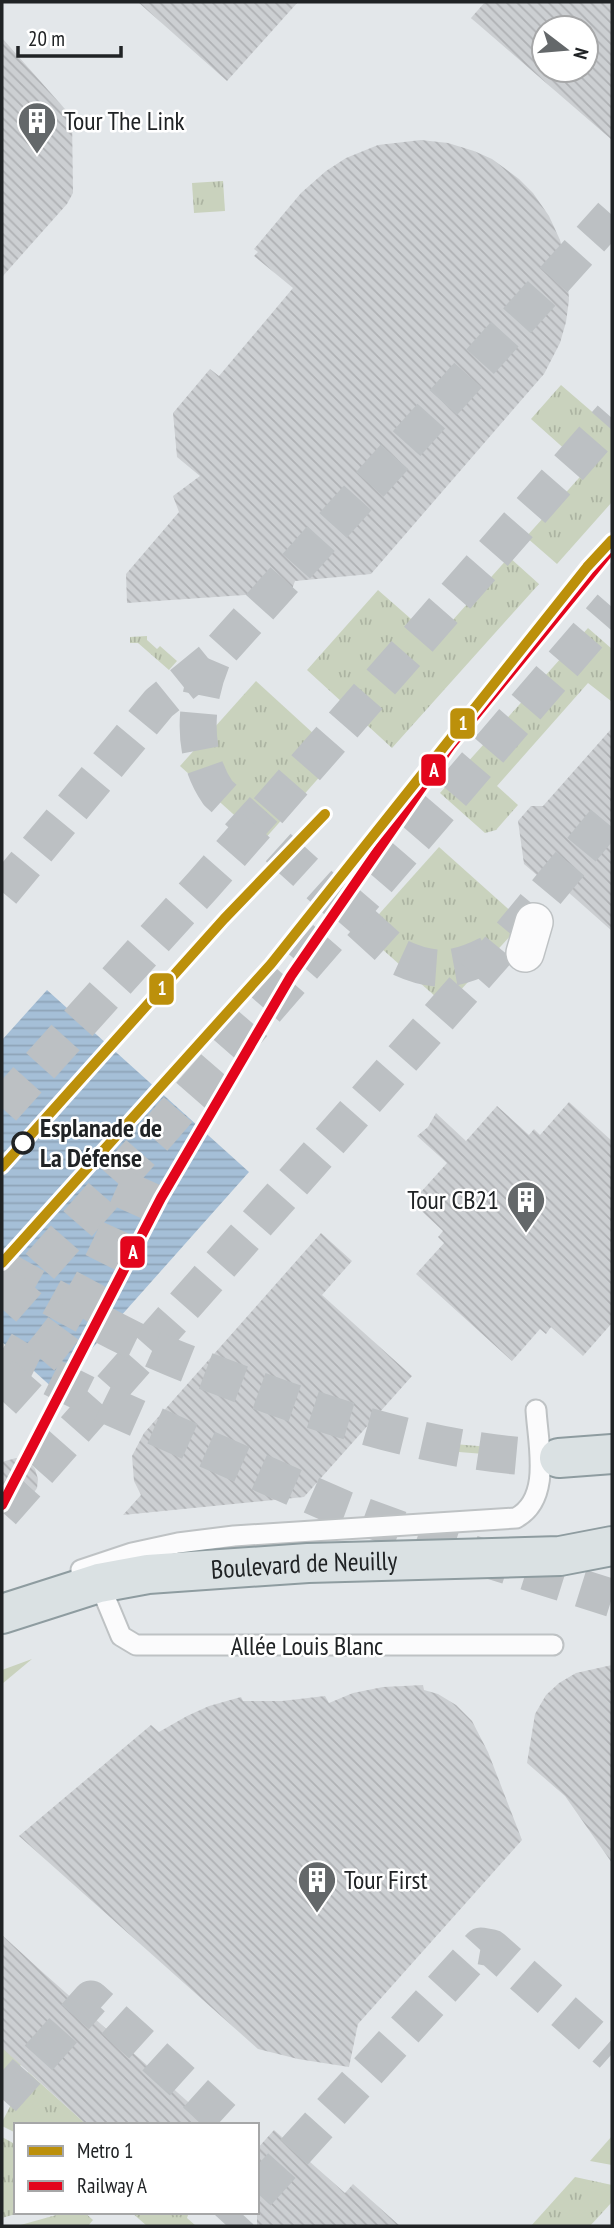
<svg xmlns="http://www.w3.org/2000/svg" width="614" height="2228" font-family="'PT Sans Narrow',sans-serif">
	<defs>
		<pattern id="grass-tufts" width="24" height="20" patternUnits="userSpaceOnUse" patternTransform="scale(1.75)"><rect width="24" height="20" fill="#c9d2bd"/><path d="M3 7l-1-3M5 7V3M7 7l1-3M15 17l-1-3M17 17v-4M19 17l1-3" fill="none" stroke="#acb4a2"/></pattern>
		<pattern id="water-rules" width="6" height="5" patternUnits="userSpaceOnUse" patternTransform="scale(1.75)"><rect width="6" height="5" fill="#a5bfd7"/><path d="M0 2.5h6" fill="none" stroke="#8ea4b8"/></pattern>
		<pattern id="building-back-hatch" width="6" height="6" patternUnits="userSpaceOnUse" patternTransform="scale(1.75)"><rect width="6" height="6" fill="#cccfd2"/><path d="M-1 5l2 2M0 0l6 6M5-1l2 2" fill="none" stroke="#afb1b4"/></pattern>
	</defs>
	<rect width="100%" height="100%" fill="#e3e7ea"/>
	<g fill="url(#grass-tufts)">
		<path d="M223 181 225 211 194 213 192 183Z"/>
		<path d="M561 385 612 429V502L557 564 526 537 587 469 531 419Z"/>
		<path d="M509 557 539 584 392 748 307 670 378 590 435 640Z"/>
		<path d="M588 628 612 649V700L611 701 588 683 497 786 518 805 496 830 485 833 440 793Z"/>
		<path d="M147 636V640L157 649 160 646 177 661 169 670 138 643H130V637Z"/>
		<path d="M256 681 338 756 263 841 180 766Z"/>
		<path d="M439 847 523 922 446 1006 363 932Z"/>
		<path d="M430 1442 490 1447 484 1454 459 1452 449 1462 427 1448Z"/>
		<path d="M32 1659 2 1684V1670Z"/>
		<path d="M7 2043 25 2058 2 2096V2049Z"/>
		<path d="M28 2072 87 2125H16V2133L2 2126V2122Z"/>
		<path d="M612 2136V2165L590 2161Z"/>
		<path d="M2 2137 13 2143 16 2154V2212H22L2 2218Z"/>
		<path d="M575 2177 612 2185V2202L590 2226H531Z"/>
		<path d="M67 2212H84L93 2220 88 2226H17Z"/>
		<path d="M131 2212H185L188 2215 187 2218 196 2226H147Z"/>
	</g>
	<path fill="url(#water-rules)" d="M47 990 249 1172 55 1390 2 1342V1040Z"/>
	<g fill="url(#building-back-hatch)" fill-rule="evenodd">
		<path d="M138 2H298L227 81Z"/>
		<path d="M485 2H612V140L471 18ZM544 28H586V70H544Z"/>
		<path d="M2 38 72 117 73 193 67 204 2 277Z"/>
		<path d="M421 140 448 143 474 151 492 159 519 179 533 193 549 216 560 240 567 266 569 300 566 322 560 343 544 374 371 574 295 581 291 592 127 603 126 574 179 512 173 496 200 476 177 457 173 413 210 369 219 376 293 288 254 256 258 252 254 249 301 193 326 171 346 158 378 145Z"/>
		<path d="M612 728V931L550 876H538L524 864 518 821 531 806H543Z"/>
		<path d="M569 1102 612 1141V1323L583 1356 551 1327 546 1334 540 1329 512 1361 416 1274 444 1243 438 1237 443 1231 412 1202 447 1163 417 1136 428 1127 436 1113 466 1141 497 1106 529 1135 534 1129 540 1135Z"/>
		<path d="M321 1233 352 1261 322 1295 412 1376 304 1497 123 1515 141 1495 134 1481 132 1456 144 1433Z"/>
		<path d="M16 1458 29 1462 35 1469 38 1479 37 1488 33 1494 28 1498 18 1501 2 1496V1462Z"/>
		<path d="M612 1665V1863L565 1796 527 1763 535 1714 546 1695 559 1683 576 1673Z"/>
		<path d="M423 1685 424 1690 438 1694 456 1705 472 1721 488 1752 522 1840 358 2024 349 2067 298 2059 258 2049 19 1836 151 1725 159 1732 187 1716 209 1706 241 1697 243 1701H282L325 1696 329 1703 353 1693 383 1687Z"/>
		<path d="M2 1935 38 1968 214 2125H87L2 2048Z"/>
		<path d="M274 2130 345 2193 353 2184 400 2226H257V2149Z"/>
	</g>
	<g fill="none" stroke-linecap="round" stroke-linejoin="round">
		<g stroke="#bcc0c3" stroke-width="37" stroke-dasharray="37 18" stroke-linecap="butt">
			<path d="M212 660C194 703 191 754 218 793L399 957C437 975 459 970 495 951"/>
			<path d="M2 892 159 703 212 660 612 215"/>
			<path d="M2 1512 499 949 612 813"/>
			<path d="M2 2099 91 1999 230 2125"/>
			<path d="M257 2193 481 1946 492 1948 612 2054"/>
			<path d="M227 2226 240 2212"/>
		</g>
		<path stroke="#bcc0c3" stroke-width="38" stroke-dasharray="38 19" stroke-linecap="butt" d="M2 1350 27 1365 112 1407 343 1509 430 1541 612 1598"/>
		<path stroke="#bcc0c3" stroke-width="38" stroke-dasharray="38 19" stroke-linecap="butt" d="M2 1269C45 1293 88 1318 133 1340 170 1358 211 1373 251 1388 349 1424 454 1456 559 1458"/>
		<g stroke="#bcc0c3" stroke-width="38" stroke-dasharray="38 19" stroke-linecap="butt">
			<path d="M2 1108 203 885 612 418"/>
			<path d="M2 1309C208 1078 410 842 612 607"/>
			<path d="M2 1401C32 1368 62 1335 85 1296 110 1253 129 1205 150 1160"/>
		</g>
		<g stroke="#bec2c4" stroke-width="23">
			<g id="lane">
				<path d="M81 1570 132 1553 178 1543 234 1536 516 1518C552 1499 538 1444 536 1410"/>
				<path d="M99 1583 121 1636 136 1645H553"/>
			</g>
		</g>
		<g stroke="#bec2c4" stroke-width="40">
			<path id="street" d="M525 953 534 922"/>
		</g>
		<g stroke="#8e9ca0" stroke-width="42">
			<g id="primary">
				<path d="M559 1458 612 1454"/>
				<path id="s1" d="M2 1614 99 1583 148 1574 308 1563 560 1556 612 1546"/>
			</g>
		</g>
		<use href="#lane" stroke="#fbfbfc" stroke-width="19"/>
		<use href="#street" stroke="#fbfbfc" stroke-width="37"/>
		<use href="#primary" stroke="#dae1e3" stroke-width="38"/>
		<g stroke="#fff" stroke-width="16">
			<path id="rail-1" d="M2 1505 161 1198 291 976 451 745 612 548"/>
		</g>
		<use href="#rail-1" stroke="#e3051c" stroke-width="10"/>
		<g stroke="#fff" stroke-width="16">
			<g id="metro-1">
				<path d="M2 1167 224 919 325 814"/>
				<path d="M2 1263 271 964 587 567 612 540"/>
			</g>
		</g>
		<use href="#metro-1" stroke="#bc900b" stroke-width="10"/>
	</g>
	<defs>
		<g id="building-pin" transform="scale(2.0125)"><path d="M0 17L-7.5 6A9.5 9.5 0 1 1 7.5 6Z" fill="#64686a" stroke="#fff"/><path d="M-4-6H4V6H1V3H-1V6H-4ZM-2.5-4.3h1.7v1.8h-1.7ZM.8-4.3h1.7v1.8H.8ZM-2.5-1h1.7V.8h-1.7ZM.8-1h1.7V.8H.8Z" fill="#fff"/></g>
	</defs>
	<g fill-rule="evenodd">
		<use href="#building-pin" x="37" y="121"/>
		<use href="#building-pin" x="526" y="1200"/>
		<use href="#building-pin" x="317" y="1880"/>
	</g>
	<circle fill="#fff" stroke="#202325" stroke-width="3.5" cx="23" cy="1143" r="10"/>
	<g text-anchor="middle" stroke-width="5" stroke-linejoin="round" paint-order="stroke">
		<g font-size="26" fill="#202325" stroke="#fff" text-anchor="start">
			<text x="64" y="130">Tour The Link</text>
			<text x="499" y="1209" text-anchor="end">Tour CB21</text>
			<text x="344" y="1889">Tour First</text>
		</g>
		<g font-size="26" font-weight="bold" fill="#202325" stroke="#fff" text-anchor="start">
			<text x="40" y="1137">Esplanade de<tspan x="40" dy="30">La Défense</tspan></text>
		</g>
		<g font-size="26" fill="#202325" stroke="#fff">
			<text dy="9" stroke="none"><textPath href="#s1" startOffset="308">Boulevard de Neuilly</textPath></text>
			<text x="307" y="1655">Allée Louis Blanc</text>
		</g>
	</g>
	<g stroke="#fff" stroke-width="2.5">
		<rect x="449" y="707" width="27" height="33" rx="7" fill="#bc900b"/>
		<rect x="420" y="753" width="27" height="34" rx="7" fill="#e3051c"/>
		<rect x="148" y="972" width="27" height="34" rx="7" fill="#bc900b"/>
		<rect x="119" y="1235" width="27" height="34" rx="7" fill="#e3051c"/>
	</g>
	<g font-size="19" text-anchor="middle" font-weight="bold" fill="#fff">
		<text x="463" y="730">1</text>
		<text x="434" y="777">A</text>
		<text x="162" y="995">1</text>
		<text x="133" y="1259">A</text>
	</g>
	<rect width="614" height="2228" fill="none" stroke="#202325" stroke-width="7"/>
	<rect x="14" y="2123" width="245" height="91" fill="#ffffff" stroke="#a6a7a8" stroke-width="2"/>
	<rect x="28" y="2146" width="35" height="10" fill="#bc900b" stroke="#a6a7a8" stroke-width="2"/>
	<text x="77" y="2158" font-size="21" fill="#202325">Metro 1</text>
	<rect x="28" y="2181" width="35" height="10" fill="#e3051c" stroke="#a6a7a8" stroke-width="2"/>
	<text x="77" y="2193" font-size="21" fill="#202325">Railway A</text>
	<g transform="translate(565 49) rotate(106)"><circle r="33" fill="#ffffff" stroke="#a6a7a8" stroke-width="2"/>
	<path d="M0-5L12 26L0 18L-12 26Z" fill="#64686a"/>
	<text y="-10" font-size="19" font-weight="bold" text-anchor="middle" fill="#202325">N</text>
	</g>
	<path d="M18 46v10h103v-10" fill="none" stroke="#202325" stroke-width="3.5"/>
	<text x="28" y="46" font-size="21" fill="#202325" stroke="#ffffff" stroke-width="5" paint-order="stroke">20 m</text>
</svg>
